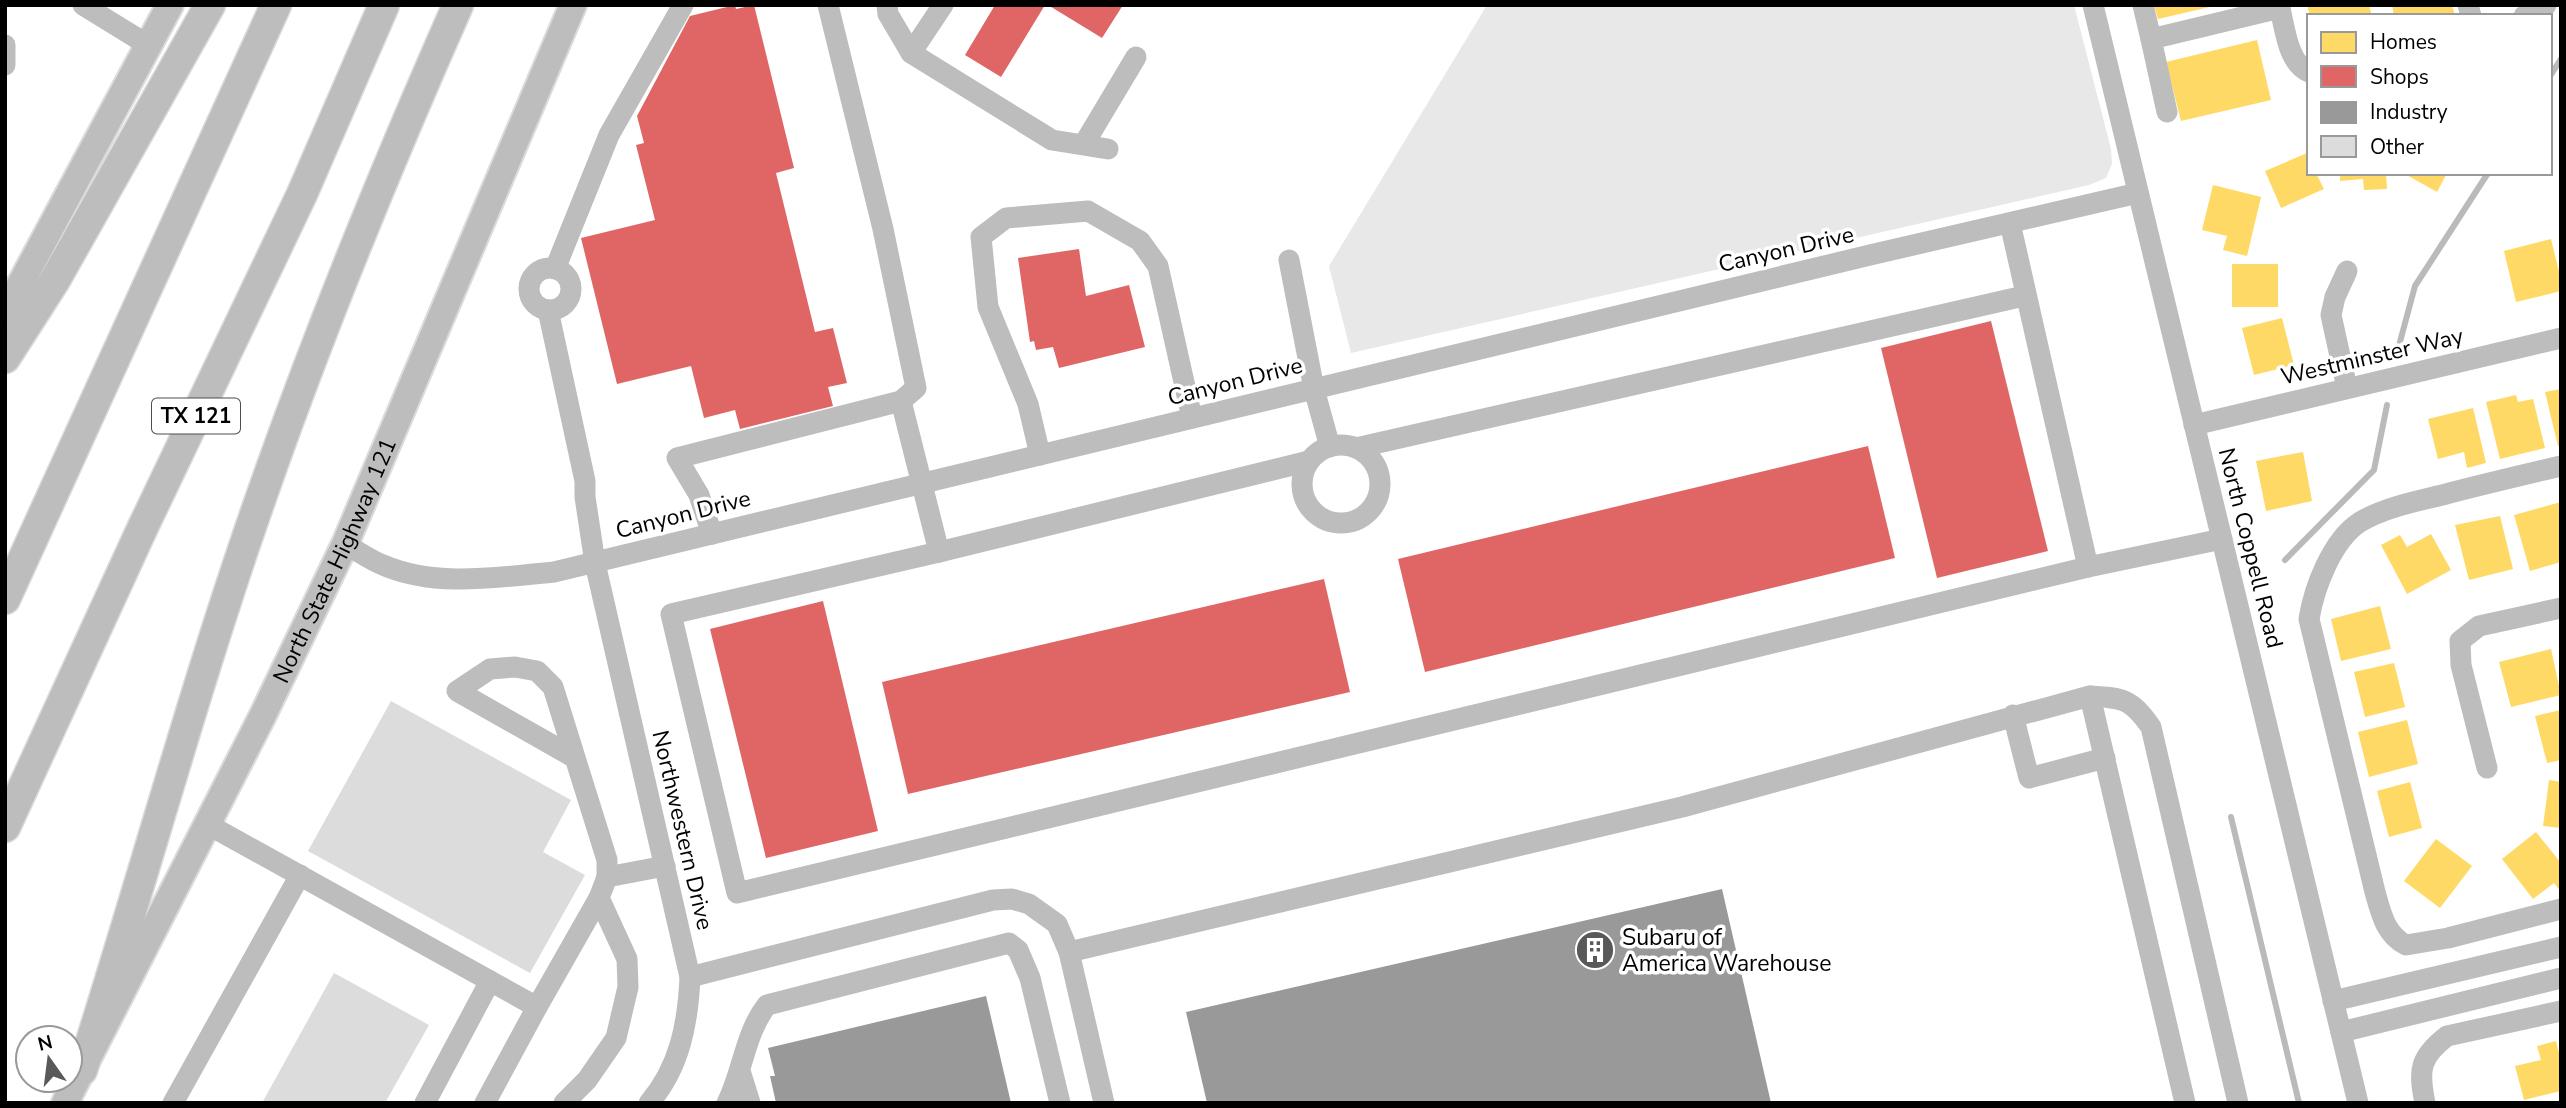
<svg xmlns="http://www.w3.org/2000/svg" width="2566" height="1108" font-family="'Nunito Sans',sans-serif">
	<rect width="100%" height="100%" fill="#fff"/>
	<path fill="#e8e8e8" d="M1487 5H2074L2111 149 2112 164 2106 178 2089 185 1351 353 1329 266Z"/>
	<g fill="#ffd966">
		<path d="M2154 5H2214V6L2158 19Z"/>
		<path d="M2307 5H2369L2372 16H2310Z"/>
		<path d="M2392 5H2452L2455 16H2394Z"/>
		<path d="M2257 40 2271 100 2181 121 2166 62Z"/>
		<path d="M2307 153 2309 173H2316L2324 189 2281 208 2265 171Z"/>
		<path d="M2340 173H2386L2387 189 2364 190 2363 179 2340 181Z"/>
		<path d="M2403 173H2447L2437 192Z"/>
		<path d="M2213 185 2261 197 2247 256 2223 250 2227 236 2202 230Z"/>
		<path d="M2551 239 2561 280V291L2516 302 2504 251Z"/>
		<rect x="2232" y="264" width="46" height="43"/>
		<path d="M2282 318 2294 365 2254 375 2242 328Z"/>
		<path d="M2561 389V445L2558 446 2545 392Z"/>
		<path d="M2516 395 2518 402 2533 399 2545 448 2500 459 2486 402Z"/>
		<path d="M2473 408 2486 463 2467 468 2464 452 2438 459 2428 419Z"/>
		<path d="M2303 452 2312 501 2266 511 2256 461Z"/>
		<path d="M2561 502V562L2530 571 2514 515Z"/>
		<path d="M2500 516 2513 569 2469 580 2455 525Z"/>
		<path d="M2431 534 2451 570 2407 594 2381 545 2400 535 2407 547Z"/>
		<path d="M2380 606 2391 649 2341 661 2331 619Z"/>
		<path d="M2551 649 2561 695 2511 707 2499 662Z"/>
		<path d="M2394 663 2405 707 2365 717 2354 672Z"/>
		<path d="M2561 710V760L2547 763 2535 716Z"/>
		<path d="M2407 720 2418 764 2369 777 2358 732Z"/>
		<path d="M2549 780 2561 782V828L2543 826Z"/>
		<path d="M2410 782 2422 828 2389 837 2377 791Z"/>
		<path d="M2536 832 2561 863V892L2554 883 2533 899 2502 859Z"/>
		<path d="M2436 839 2472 866 2440 908 2404 881Z"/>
		<path d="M2556 1041 2561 1061V1091L2524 1100 2515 1066 2541 1060 2537 1046Z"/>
	</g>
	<g fill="#e06666">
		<path d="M735 5 736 9 754 5 794 168 776 173 815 332 833 328 847 383 828 387 833 406 740 429 735 410 704 418 691 366 617 384 581 238 655 220 636 145 644 143 637 116 690 16Z"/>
		<path d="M995 5H1045L1001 77 965 55Z"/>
		<path d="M1048 5H1123L1102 38Z"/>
		<path d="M1079 249 1086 296 1129 285 1145 347 1059 368 1053 347 1036 350 1034 341 1030 342 1018 258Z"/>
		<path d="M1991 321 2048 551 1937 578 1881 348Z"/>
		<path d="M1868 446 1895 558 1425 672 1398 559Z"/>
		<path d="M1324 579 1350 692 908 794 882 682Z"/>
		<path d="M823 601 878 831 766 858 710 629Z"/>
	</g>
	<g fill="#999">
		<path d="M1722 889 1771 1103H1207L1186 1012Z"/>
		<path d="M986 996 1011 1103H776L770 1076H775L768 1048Z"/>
	</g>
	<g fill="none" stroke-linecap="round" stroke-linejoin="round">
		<g stroke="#bababa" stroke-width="6">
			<path d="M2550 76 2561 59"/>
			<path d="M2397 353 2415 286 2488 173"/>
			<path d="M2285 560 2374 470 2387 405"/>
			<path d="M2231 817 2299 1103"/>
		</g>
	</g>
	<g fill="#dcdcdc">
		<path d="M391 701 571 800 543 852 585 875 530 973 308 851Z"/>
		<path d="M334 973 429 1025 385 1103H262Z"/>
	</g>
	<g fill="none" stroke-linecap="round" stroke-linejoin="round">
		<g stroke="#dbdbdb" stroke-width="30">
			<g id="major">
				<path d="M5 313 170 5"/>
				<path id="s1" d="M65 1103 263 715 345 544 573 5"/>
			</g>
		</g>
		<g stroke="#dbdbdb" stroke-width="33">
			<g id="highway">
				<path d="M5 358 55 280 210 5"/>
				<path d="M5 599 276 5"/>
				<path d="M5 827 142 529 302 194 384 5"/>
				<path d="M82 1070C142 883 193 692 258 506 317 336 385 170 458 5"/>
			</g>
		</g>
		<g stroke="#bdbdbd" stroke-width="21">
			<path d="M83 5 148 45"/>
			<path d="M887 5 888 14 911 53"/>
			<path d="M943 5 911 53 1052 140 1108 149"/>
			<path d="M2093 5 2358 1103"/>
			<path d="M2143 5 2151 39"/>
			<path d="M2279 5C2285 26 2287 63 2309 72"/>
			<path d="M2468 5 2471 16"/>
			<path d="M2524 16 2546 5"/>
			<path d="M5 45V65"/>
			<path d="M2167 112 2151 39 2280 8"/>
			<path d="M1084 144 1136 57"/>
			<path d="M1289 260 1314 389 1330 447"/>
			<circle cx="550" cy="289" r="21"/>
			<path d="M555 269 609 135 683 5"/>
			<path d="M2347 271 2335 297 2331 315 2347 388"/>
			<path d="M548 310 585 481V497L595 563 690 977C688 1023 680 1067 649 1103"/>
			<path d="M901 401 939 552 671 614 737 893 2088 567 2010 223"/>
			<path d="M2194 425 2561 338"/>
			<circle cx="1341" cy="484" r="39"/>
			<path d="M1356 448 2024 296"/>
			<path d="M1040 455 1028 404 988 307 981 237 1006 218 1088 211 1140 241 1158 266 1192 418"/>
			<path d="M2561 466C2523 475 2484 484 2446 494 2418 501 2385 507 2360 522 2332 540 2314 588 2309 619L2375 892C2381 913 2385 934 2406 945L2448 938 2561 909"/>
			<path d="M712 534 699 495 677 458 901 401 916 388 883 229 828 5"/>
			<path d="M345 544C358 551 370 560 383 565 436 588 499 577 554 572L1870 255 2138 193"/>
			<path d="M939 552 1309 461"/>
			<path d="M2088 567 2222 539"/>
			<path d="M2090 696C2124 698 2131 699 2151 727L2238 1103"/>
			<path d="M2013 715 2029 778 2105 758"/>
			<path d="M575 758 457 691 490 669 515 667 537 671 553 687 607 860V877"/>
			<path d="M2487 768 2461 665 2460 641 2479 626 2561 608"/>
			<path d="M207 824 537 1007 485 1103"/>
			<path d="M1069 952 1682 807 2090 696 2185 1103"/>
			<path d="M690 977 993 900 1012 899 1029 904 1057 924 1069 952 1104 1103"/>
			<path d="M2333 1001 2561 947"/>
			<path d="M537 1007 599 898"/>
			<path d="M2341 1032 2561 978"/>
			<path d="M740 1071 750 1103"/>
			<path d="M173 1103 300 875"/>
			<path d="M425 1103 490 981"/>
			<path d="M564 1103 587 1080 616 1038 628 987 627 959 599 898 607 877 665 866"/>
			<path d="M727 1103C743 1071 745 1033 767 1005L1009 943 1018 950 1030 978 1060 1103"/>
			<path d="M2425 1103C2418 1069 2420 1057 2447 1036L2561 1011"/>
		</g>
		<use href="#major" stroke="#bdbdbd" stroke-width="26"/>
		<use href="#highway" stroke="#bdbdbd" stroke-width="30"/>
	</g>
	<defs>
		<g id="building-disc" transform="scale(2.0125)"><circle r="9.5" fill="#595959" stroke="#fff"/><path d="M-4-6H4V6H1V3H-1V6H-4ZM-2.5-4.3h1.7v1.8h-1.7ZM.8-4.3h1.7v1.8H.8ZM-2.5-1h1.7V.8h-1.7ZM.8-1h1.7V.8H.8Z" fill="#fff"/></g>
	</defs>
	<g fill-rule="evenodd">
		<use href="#building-disc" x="1595" y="950"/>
	</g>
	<g text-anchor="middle" stroke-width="7" stroke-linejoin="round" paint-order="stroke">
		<rect fill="#fff" stroke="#4c4c4c" stroke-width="2" x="152" y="398.5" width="88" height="35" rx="5"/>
		<g font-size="21" font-weight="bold" fill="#000">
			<text x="196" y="423">TX 121</text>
		</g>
		<g font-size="23" fill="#000" stroke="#fff">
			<text transform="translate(1786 249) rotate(-13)" y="8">Canyon Drive</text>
			<text transform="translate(2372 356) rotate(-13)" y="8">Westminster Way</text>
			<text transform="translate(1235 381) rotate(-14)" y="8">Canyon Drive</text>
			<text transform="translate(683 514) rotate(-14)" y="8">Canyon Drive</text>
			<text transform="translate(2251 548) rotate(76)" y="8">North Coppell Road</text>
			<text dy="8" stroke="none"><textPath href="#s1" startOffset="606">North State Highway 121</textPath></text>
			<text transform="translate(683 830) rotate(77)" y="8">Northwestern Drive</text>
		</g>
		<g font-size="23" fill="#000" stroke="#fff" text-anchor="start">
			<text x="1622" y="945">Subaru of<tspan x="1622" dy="26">America Warehouse</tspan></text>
		</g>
	</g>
	<rect width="2566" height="1108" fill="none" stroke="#000000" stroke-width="14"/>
	<rect x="2307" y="14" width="245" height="161" fill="#ffffff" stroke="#999999" stroke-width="2"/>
	<rect x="2321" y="32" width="35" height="21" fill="#ffd966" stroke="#999999" stroke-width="2"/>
	<text x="2370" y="49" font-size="21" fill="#000000">Homes</text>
	<rect x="2321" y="66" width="35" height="21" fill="#e06666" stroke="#999999" stroke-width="2"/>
	<text x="2370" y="84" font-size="21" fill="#000000">Shops</text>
	<rect x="2321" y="102" width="35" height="21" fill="#999999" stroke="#999999" stroke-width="2"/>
	<text x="2370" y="119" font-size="21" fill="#000000">Industry</text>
	<rect x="2321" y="136" width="35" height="21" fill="#dcdcdc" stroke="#999999" stroke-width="2"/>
	<text x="2370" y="154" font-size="21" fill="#000000">Other</text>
	<g transform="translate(49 1059) rotate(346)"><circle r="33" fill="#ffffff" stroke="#999999" stroke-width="2"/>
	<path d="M0-5L12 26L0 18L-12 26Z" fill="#595959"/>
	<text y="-10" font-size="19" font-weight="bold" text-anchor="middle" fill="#000000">N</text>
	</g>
</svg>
